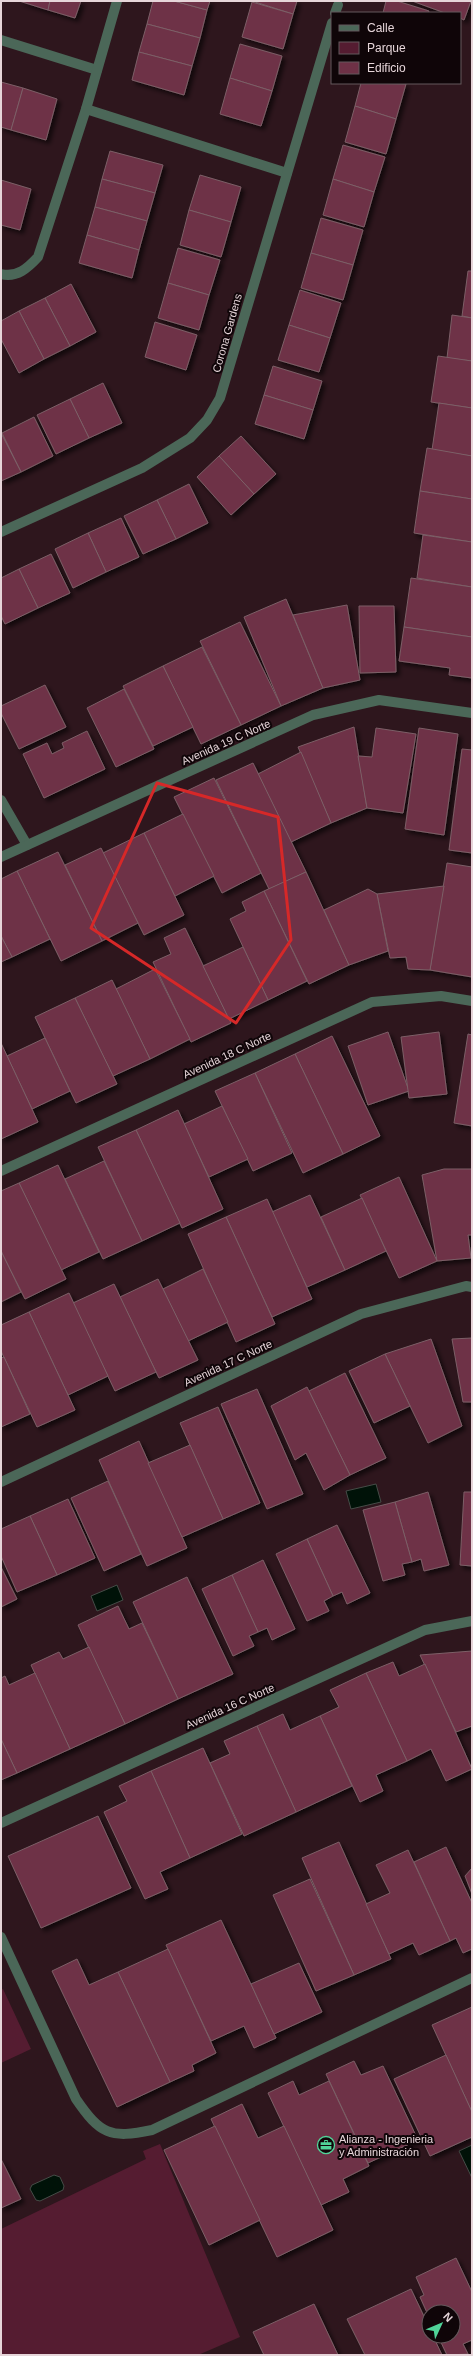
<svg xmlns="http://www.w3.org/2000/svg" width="473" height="2356" font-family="Helvetica,sans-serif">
	<defs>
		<filter id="shadow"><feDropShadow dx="3.5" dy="3.5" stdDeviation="2" flood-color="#0009"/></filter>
	</defs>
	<rect width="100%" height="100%" fill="#2e161d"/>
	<g fill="#551c31">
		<path d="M3 1989 31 2049 1 2063V1990Z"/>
		<path d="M160 2144 240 2337 198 2355H1V2229L146 2159 143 2151Z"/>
	</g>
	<g fill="#001208" stroke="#454c47">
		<path d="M376 1484 381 1502 351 1509 346 1491Z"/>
		<path d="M117 1585 123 1600 97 1611 91 1596Z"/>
		<path d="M472 2145V2178L459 2151Z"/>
		<path d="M54 2175 60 2177 64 2186 63 2190 40 2201 36 2200 30 2189 32 2185Z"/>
	</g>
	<g fill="#6e3146" stroke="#7c5f67" filter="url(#shadow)">
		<path d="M19 1H50L48 10Z"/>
		<path d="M50 1H81L75 18 48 10Z"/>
		<path d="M153 1H174L207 10 200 38 147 24Z"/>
		<path d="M174 1H210L207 10Z"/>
		<path d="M252 1H297L293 14Z"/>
		<path d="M386 1H397L429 11 428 13H383Z"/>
		<path d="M412 1H471L464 20 460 18V13H445Z"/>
		<path d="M252 2 293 14 283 49 242 37Z"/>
		<path d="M147 24 200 38 192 66 139 52Z"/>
		<path d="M240 44 282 56 272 91 230 78Z"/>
		<path d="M139 52 192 66 184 95 132 80Z"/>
		<path d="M230 78 272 91 261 126 220 114Z"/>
		<path d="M1 82 23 88 11 130 1 127Z"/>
		<path d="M361 83 406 84 396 119 355 106Z"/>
		<path d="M23 88 57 99 46 140 11 130Z"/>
		<path d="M355 106 396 119 386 154 345 142Z"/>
		<path d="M343 145 385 157 374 192 333 179Z"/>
		<path d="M110 151 163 165 155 193 102 179Z"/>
		<path d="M200 175 241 187 231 222 189 210Z"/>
		<path d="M102 179 155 193 147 221 95 207Z"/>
		<path d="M333 179 374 192 364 227 323 215Z"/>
		<path d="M1 180 31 189 20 230 1 225Z"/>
		<path d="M95 207 147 221 139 250 87 235Z"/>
		<path d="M189 210 231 222 221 257 180 245Z"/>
		<path d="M321 218 363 230 353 265 311 253Z"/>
		<path d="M87 235 139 250 132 278 79 263Z"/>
		<path d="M178 248 220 260 209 295 168 283Z"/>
		<path d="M311 253 353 265 343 300 301 288Z"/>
		<path d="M468 271H472V318L462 316Z"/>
		<path d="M168 283 209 295 199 330 158 318Z"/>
		<path d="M71 284 96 332 70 346 45 298Z"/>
		<path d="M300 290 341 303 330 338 289 325Z"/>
		<path d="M45 298 70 346 44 359 19 311Z"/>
		<path d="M19 311 44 359 19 373 1 339V321Z"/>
		<path d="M452 315 472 318V361L447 358Z"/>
		<path d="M155 322 197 335 186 370 145 357Z"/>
		<path d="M289 325 330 338 319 372 278 360Z"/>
		<path d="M438 356 472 361V408L431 402Z"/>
		<path d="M273 366 322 381 313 410 264 395Z"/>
		<path d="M103 383 122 423 89 438 70 399Z"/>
		<path d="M264 395 313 410 304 439 255 424Z"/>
		<path d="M70 399 89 438 56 454 37 415Z"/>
		<path d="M439 403 472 408V456L432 450Z"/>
		<path d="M34 417 53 456 21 472 2 433Z"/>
		<path d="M1 433 21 472 1 481Z"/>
		<path d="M241 436 276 474 254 494 219 456Z"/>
		<path d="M427 448 472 456V499L420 491Z"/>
		<path d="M219 456 254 494 231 515 197 477Z"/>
		<path d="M189 484 208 523 176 539 157 500Z"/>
		<path d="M420 491 472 499V542L414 533Z"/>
		<path d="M157 500 176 539 143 554 124 516Z"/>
		<path d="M121 518 139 557 106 572 88 533Z"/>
		<path d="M88 533 106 572 73 588 55 549Z"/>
		<path d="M423 535 472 542V587L417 578Z"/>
		<path d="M51 554 70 593 38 608 19 569Z"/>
		<path d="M19 569 38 608 5 624 1 616V578Z"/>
		<path d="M411 578 472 587V637L404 627Z"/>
		<path d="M286 599 323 688 281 706 244 617Z"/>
		<path d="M347 605 360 680 323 688 293 615Z"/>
		<path d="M359 606H394L396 672 360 673Z"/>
		<path d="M240 622 281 706 241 725 200 641Z"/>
		<path d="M404 627 472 637V678L449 675 450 668 399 661Z"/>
		<path d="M202 647 241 725 201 744 163 666Z"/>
		<path d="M163 666 193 727 153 746 123 686Z"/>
		<path d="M45 685 66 727 19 749 1 713V706Z"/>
		<path d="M124 689 154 749 116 767 87 708Z"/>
		<path d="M354 727 367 808 331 823 298 747Z"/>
		<path d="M376 728 416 734 403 813 367 808 358 756 372 757Z"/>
		<path d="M419 728 458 734 444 835 405 829Z"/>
		<path d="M87 731 105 769 44 798 23 754 47 743 52 754 64 748 62 743Z"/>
		<path d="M462 749 472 750V853L449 850Z"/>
		<path d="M301 752 331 823 291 842 258 774Z"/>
		<path d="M253 763 306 872 269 889 216 780Z"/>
		<path d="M214 778 261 873 222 893 174 797Z"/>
		<path d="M183 814 214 876 175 896 144 833Z"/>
		<path d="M144 833 184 915 144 935 103 853Z"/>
		<path d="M101 848 138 923 102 941 65 865Z"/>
		<path d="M58 852 102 941 61 961 17 871Z"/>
		<path d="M447 863 472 867V977L430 970Z"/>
		<path d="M17 871 50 939 12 957 1 936V879Z"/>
		<path d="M306 872 349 965 309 984 264 891Z"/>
		<path d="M444 886 430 970 408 969 406 957 390 958 377 894Z"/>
		<path d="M368 889 377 894 388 951 349 965 324 910Z"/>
		<path d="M264 891 307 981 268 1000 230 919 246 911 242 902Z"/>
		<path d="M185 928 231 1023 191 1042 153 962 171 954 164 938Z"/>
		<path d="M1 936 12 957 1 962Z"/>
		<path d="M243 947 268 1000 229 1019 203 966Z"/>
		<path d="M155 969 190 1039 150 1059 116 989Z"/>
		<path d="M112 980 150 1059 113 1076 75 998Z"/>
		<path d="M75 998 117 1084 76 1103 35 1017Z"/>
		<path d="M388 1032 409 1091 368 1105 348 1046Z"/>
		<path d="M439 1032 447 1094 409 1098 401 1037Z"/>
		<path d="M468 1034 472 1035V1126L454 1123Z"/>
		<path d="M332 1036 380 1136 343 1154 295 1054Z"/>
		<path d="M45 1038 70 1091 32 1109 7 1056Z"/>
		<path d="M1 1043 38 1122 1 1139Z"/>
		<path d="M295 1054 343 1154 303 1173 255 1073Z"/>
		<path d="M255 1073 292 1153 253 1171 215 1091Z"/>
		<path d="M222 1106 248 1159 209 1177 184 1124Z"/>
		<path d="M178 1110 223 1209 182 1228 136 1130Z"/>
		<path d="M136 1130 180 1223 142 1241 98 1147Z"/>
		<path d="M104 1161 142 1241 103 1259 65 1179Z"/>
		<path d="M58 1165 99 1252 61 1270 19 1183Z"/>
		<path d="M444 1169H472V1235H468L471 1258 437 1261 422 1175Z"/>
		<path d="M399 1177 437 1261 399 1278 360 1195Z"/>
		<path d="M19 1183 66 1279 25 1299 1 1251V1191Z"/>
		<path d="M310 1195 345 1270 307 1287 272 1212Z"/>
		<path d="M362 1198 386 1251 345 1270 321 1217Z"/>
		<path d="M267 1199 312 1299 272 1317 226 1217Z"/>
		<path d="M226 1217 275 1324 236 1342 188 1234Z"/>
		<path d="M1 1251 21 1292 1 1302Z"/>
		<path d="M203 1269 228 1322 188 1341 163 1289Z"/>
		<path d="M158 1279 198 1360 159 1378 120 1297Z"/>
		<path d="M114 1284 156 1372 115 1391 73 1303Z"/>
		<path d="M69 1293 108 1376 68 1395 29 1312Z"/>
		<path d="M29 1312 75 1410 37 1427 1 1351V1325Z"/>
		<path d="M472 1338V1402H463L452 1339Z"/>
		<path d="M431 1339 462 1426 428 1443 385 1354Z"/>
		<path d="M385 1354 410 1406 374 1423 349 1371Z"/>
		<path d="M4 1357 30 1414 1 1427V1358Z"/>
		<path d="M345 1373 386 1458 350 1475 309 1391Z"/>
		<path d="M307 1387 350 1475 324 1490 306 1453 295 1460 271 1406Z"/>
		<path d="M257 1389 303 1494 267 1509 221 1404Z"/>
		<path d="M218 1407 260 1503 223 1519 180 1423Z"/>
		<path d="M139 1441 187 1548 147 1566 99 1460Z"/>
		<path d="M190 1445 223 1519 182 1537 148 1463Z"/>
		<path d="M108 1481 141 1554 104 1571 71 1498Z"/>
		<path d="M428 1492 449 1565 424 1571 421 1559 412 1562 395 1502Z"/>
		<path d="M464 1492H472V1566L460 1565Z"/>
		<path d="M68 1499 95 1558 57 1575 30 1516Z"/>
		<path d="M395 1502 412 1562 402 1564 405 1575 383 1581 363 1510Z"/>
		<path d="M30 1516 57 1575 17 1592 1 1556V1529Z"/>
		<path d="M337 1525 370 1593 347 1604 342 1592 333 1596 307 1539Z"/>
		<path d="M307 1539 333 1596 324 1601 329 1611 307 1621 276 1554Z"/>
		<path d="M263 1560 295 1629 272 1640 267 1628 258 1632 232 1575Z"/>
		<path d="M1 1567 17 1599 1 1607Z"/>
		<path d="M232 1575 258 1632 249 1636 254 1646 233 1656 202 1589Z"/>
		<path d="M187 1577 233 1674 178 1699 133 1602Z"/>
		<path d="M118 1606 129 1629 142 1623 178 1699 125 1724 78 1625Z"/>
		<path d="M89 1647 125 1724 70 1749 31 1665 59 1652 63 1659Z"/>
		<path d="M472 1651V1726L456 1732 420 1655Z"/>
		<path d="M393 1662 399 1676 425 1664 472 1769 446 1781 431 1749 407 1761 366 1673Z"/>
		<path d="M35 1673 70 1749 17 1773 1 1739V1678L5 1676 9 1685Z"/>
		<path d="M366 1673 407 1761 376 1775 383 1791 360 1802 320 1716 339 1707 330 1690Z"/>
		<path d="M283 1714 290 1730 320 1716 352 1786 296 1812 257 1726Z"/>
		<path d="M257 1726 296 1812 244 1836 210 1763 230 1754 224 1741Z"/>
		<path d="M1 1739 17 1773 1 1780Z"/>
		<path d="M203 1748 242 1834 190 1858 151 1771Z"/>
		<path d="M151 1771 190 1858 160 1872 168 1889 145 1899 104 1812 127 1801 119 1786Z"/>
		<path d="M98 1816 131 1888 41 1928 8 1856Z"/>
		<path d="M339 1842 391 1959 354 1975 302 1858Z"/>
		<path d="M446 1847 472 1903V1949L463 1953 456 1938 450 1941 414 1862Z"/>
		<path d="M408 1850 450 1941 419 1955 413 1943 389 1954 366 1904 390 1893 376 1865Z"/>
		<path d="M472 1868V1894L465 1876Z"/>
		<path d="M310 1879 354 1975 316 1991 273 1895Z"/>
		<path d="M221 1920 276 2038 254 2048 244 2026 211 2041 166 1945Z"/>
		<path d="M168 1949 216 2053 192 2065 194 2071 170 2082 118 1972Z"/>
		<path d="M77 1959 89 1985 118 1972 170 2082 117 2107 52 1971Z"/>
		<path d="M299 1963 322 2012 274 2034 251 1984Z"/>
		<path d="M472 2007V2112L432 2025Z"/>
		<path d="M446 2055 472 2112V2137L430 2156 394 2079Z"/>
		<path d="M354 2061 361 2075 383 2066 418 2140 368 2163 326 2074Z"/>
		<path d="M293 2081 299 2095 329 2081 369 2166 343 2179 349 2192 321 2205 268 2093Z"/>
		<path d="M242 2104 258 2138 284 2126 333 2230 277 2257 211 2119Z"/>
		<path d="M215 2126 260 2220 209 2245 164 2150Z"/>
		<path d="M1 2159 21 2199 1 2208Z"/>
		<path d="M456 2258 472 2292V2340L463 2344 468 2354 447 2355 438 2336H453V2312H429V2317L420 2297 424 2295 416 2277Z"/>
		<path d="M411 2289 429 2327V2336H433L442 2355H365L347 2319Z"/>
		<path d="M314 2304 338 2355H264L253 2332Z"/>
	</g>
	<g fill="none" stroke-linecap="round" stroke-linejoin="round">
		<g stroke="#4b6758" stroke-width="10">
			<path d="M335 13 338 5"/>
			<path d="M1 40 97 70"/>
			<path d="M86 109 287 173"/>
			<path d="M1 274C17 278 28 268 38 257L86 109 117 1"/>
			<path d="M1 532 142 468 190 438 207 420 220 398 332 23"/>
			<path d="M1 800 27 845"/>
			<path d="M1 857 313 715 379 700 472 713"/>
			<path d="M1 1171 372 1002 441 996 472 1001"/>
			<path d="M1 1482 361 1314 466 1286 472 1287"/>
			<path d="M1 1823 425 1630 472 1621"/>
			<path d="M1 1937 76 2099C100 2134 110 2139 152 2130L472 1978"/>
		</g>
	</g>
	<path fill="none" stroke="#d62828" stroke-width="3" stroke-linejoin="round" d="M157 783 278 817 291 940 236 1023 91 928Z"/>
	<defs>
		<g id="office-ring" transform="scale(0.9)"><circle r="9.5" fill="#0f0508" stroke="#50d398" stroke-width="1.5"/><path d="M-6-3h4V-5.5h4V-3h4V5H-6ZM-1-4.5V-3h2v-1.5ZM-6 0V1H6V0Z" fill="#50d398"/></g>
	</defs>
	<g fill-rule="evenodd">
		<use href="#office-ring" x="326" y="2145"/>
	</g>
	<g text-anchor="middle" stroke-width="4" stroke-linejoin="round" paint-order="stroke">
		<g font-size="11" fill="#e6d5d9" stroke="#0f0508">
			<text transform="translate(227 333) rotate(-74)" y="4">Corona Gardens</text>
			<text transform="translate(226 742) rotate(-24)" y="4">Avenida 19 C Norte</text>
			<text transform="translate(227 1055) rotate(-25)" y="4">Avenida 18 C Norte</text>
			<text transform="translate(228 1363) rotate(-25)" y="4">Avenida 17 C Norte</text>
			<text transform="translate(230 1706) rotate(-24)" y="4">Avenida 16 C Norte</text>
		</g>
		<g font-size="11" fill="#e6d5d9" stroke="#0f0508" text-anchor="start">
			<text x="339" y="2143">Alianza - Ingenieria<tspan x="339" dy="13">y Administración</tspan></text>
		</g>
	</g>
	<rect width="473" height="2356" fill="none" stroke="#e6d5d9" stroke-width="4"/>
	<rect x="331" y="12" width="130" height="72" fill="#0f0508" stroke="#65585c"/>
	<rect x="339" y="25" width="20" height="6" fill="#4b6758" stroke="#65585c"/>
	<text x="367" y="32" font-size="12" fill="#e6d5d9">Calle</text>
	<rect x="339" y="42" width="20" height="12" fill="#551c31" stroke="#65585c"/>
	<text x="367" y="52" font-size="12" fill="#e6d5d9">Parque</text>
	<rect x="339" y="62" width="20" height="12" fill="#6e3146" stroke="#65585c"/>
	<text x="367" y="72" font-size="12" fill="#e6d5d9">Edificio</text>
	<g transform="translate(441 2324) rotate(46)"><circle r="19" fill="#0f0508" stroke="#65585c"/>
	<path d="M0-3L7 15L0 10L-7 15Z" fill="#50d398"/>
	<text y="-6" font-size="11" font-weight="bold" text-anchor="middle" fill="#e6d5d9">N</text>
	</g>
</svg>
